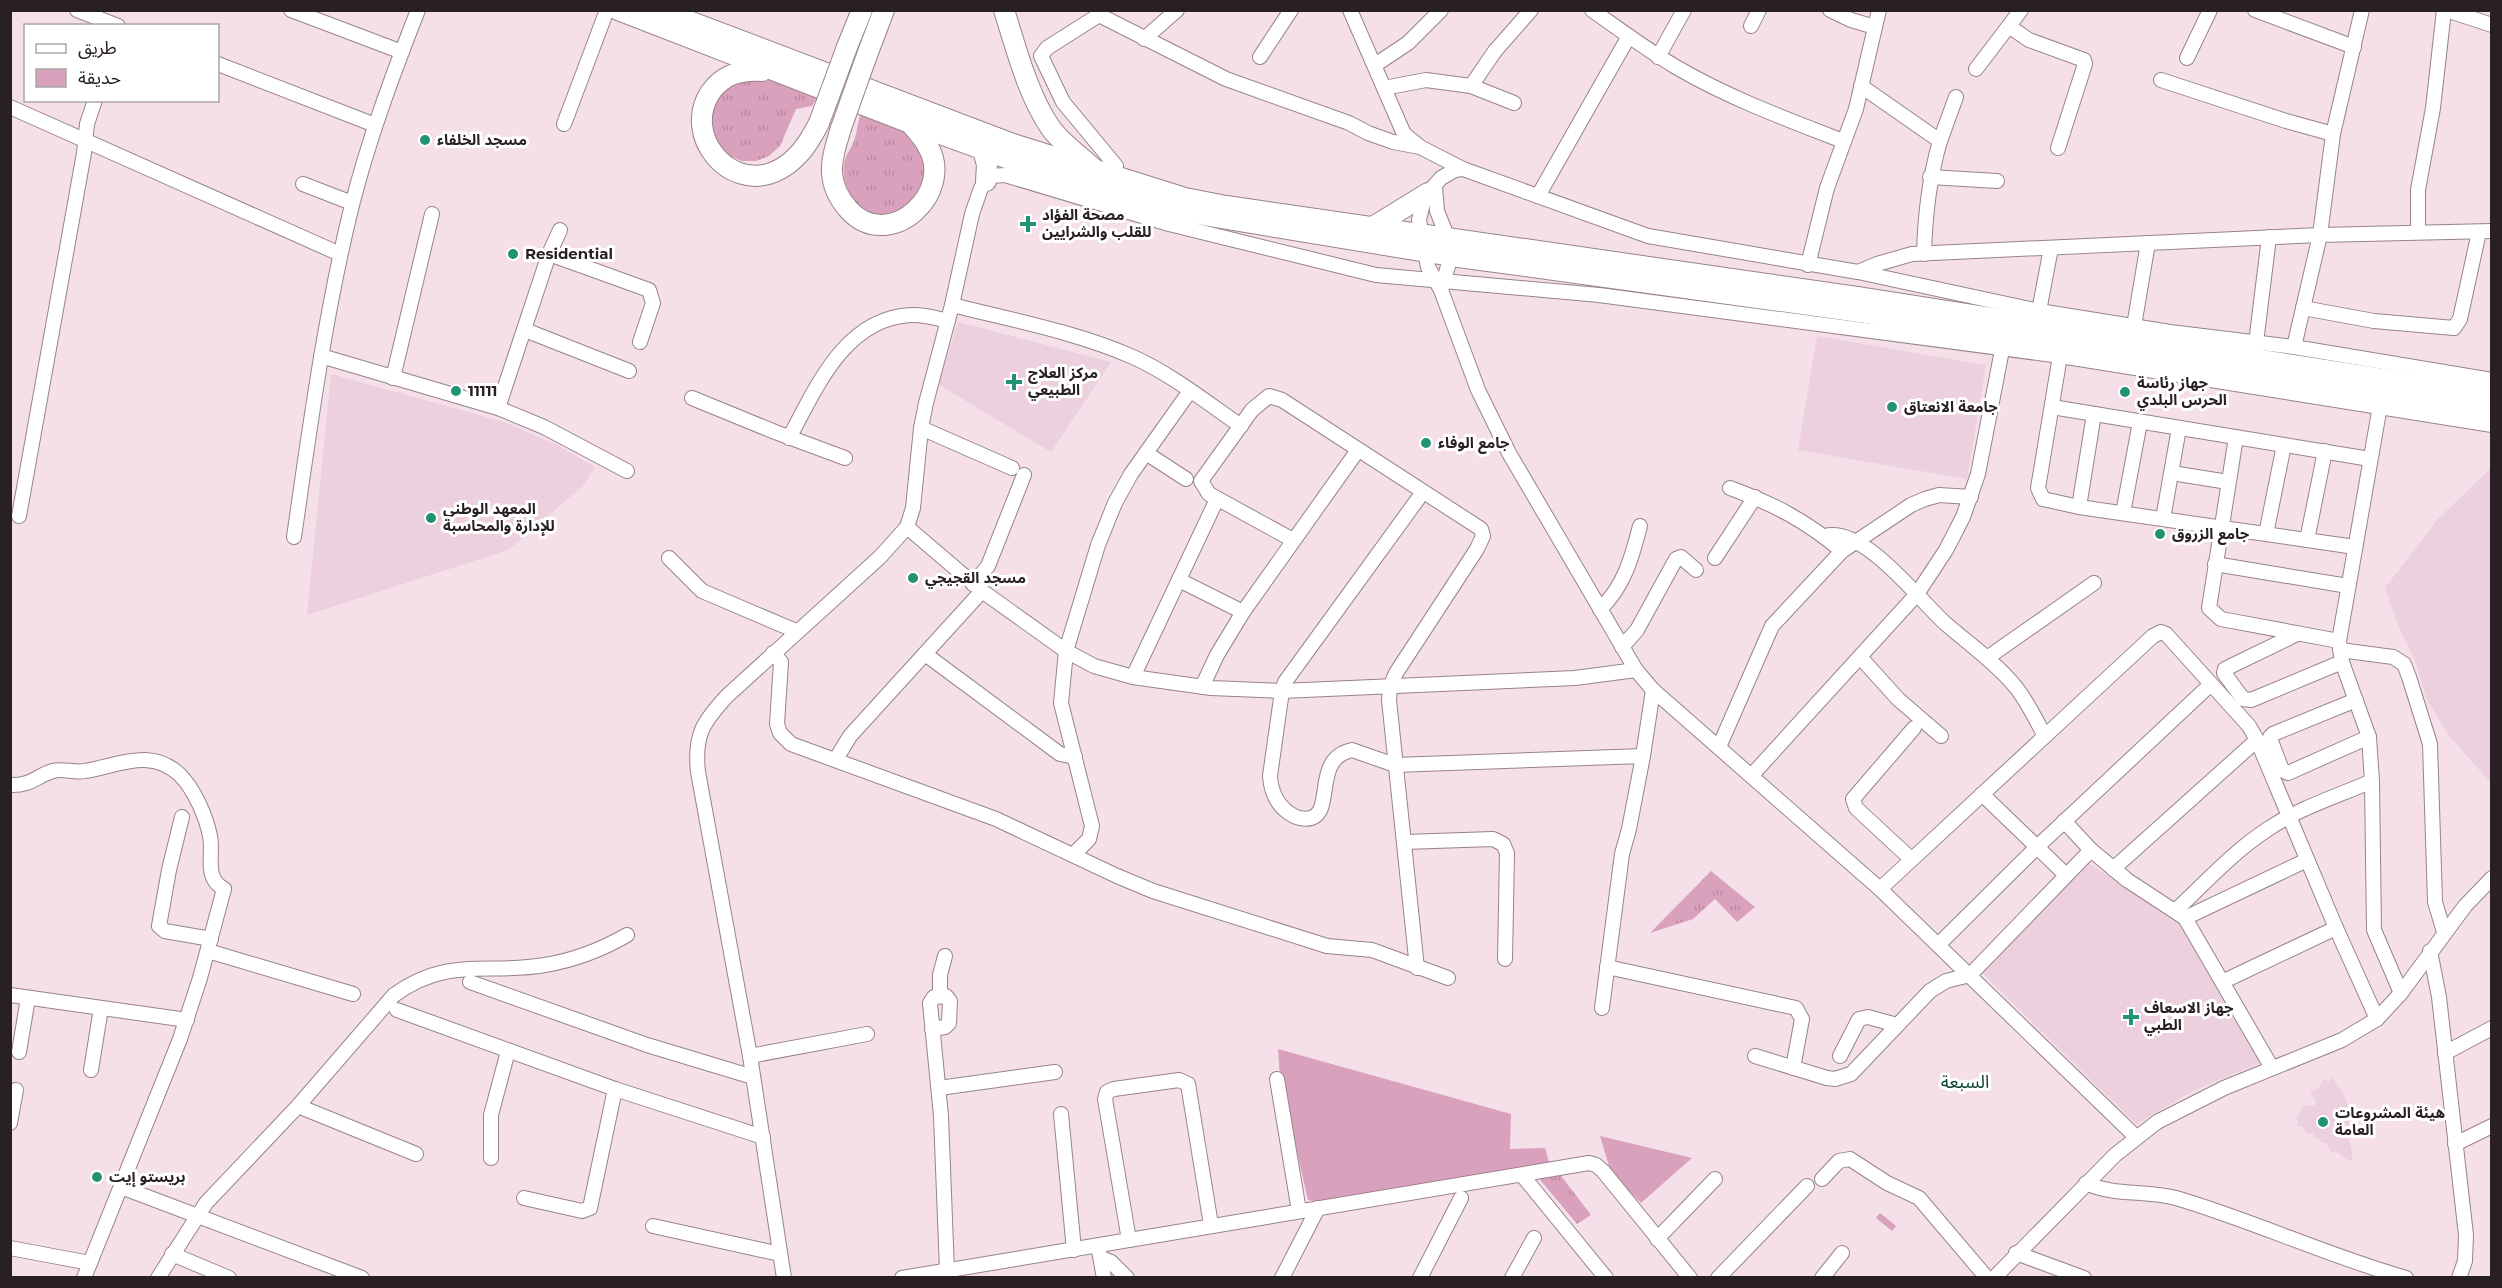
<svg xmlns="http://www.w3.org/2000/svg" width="2502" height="1288" font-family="Montserrat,'Noto Sans Arabic',sans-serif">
	<defs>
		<pattern id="grass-tufts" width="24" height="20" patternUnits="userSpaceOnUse" patternTransform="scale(1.5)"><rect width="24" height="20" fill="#daa1bc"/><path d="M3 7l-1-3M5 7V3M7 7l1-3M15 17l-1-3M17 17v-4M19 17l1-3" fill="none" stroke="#bb8aa1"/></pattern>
	</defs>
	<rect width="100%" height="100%" fill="#f5dfe9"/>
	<g fill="#edd0dd">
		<path d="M958 322 1111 362 1051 452 938 384Z"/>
		<path d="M1817 336 1986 365 1967 479 1798 450Z"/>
		<path d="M331 374 504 422 557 445 595 467 583 486 508 550 307 615Z"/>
		<path d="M2491 468V783L2450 737 2427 700 2415 660 2398 626 2385 588 2437 520Z"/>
		<path d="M2088 863 2179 920 2262 1062 2193 1091 2136 1124 1981 972Z"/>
		<path d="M2333 1078 2344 1095 2349 1109 2348 1131 2352 1152V1160L2349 1161 2338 1153 2331 1152 2326 1143 2320 1142 2319 1139 2313 1137H2316L2312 1133H2306L2303 1127 2298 1126 2297 1118 2302 1107 2315 1105 2316 1101 2310 1093 2321 1086V1083L2325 1079 2328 1082Z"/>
	</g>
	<g fill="url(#grass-tufts)">
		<path d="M767 78 817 97 812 106 796 109 780 146 769 156 756 161H742L729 156 718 148 710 137 707 108 723 83Z"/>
		<path d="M860 115 903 131 916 140 930 165 917 203C909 207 900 213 891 215 862 219 840 191 844 164 845 154 853 147 855 138 857 131 858 122 860 115Z"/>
		<path d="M1711 871 1755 907 1737 922 1715 899 1693 919 1650 933Z"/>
		<path d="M1559 1173 1591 1215 1577 1224 1537 1176Z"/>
	</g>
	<g fill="#daa1bc">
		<path d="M1278 1049 1511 1114 1510 1149 1545 1148 1549 1162 1321 1202 1308 1200 1280 1078Z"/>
		<path d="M1600 1136 1692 1158 1641 1203 1611 1173Z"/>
		<path d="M1880 1213 1896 1226 1892 1231 1876 1218Z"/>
	</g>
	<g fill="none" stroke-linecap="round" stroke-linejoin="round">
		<g stroke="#98838c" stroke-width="16">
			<g id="minor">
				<path d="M77 10 118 26"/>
				<path d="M291 10 402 52"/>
				<path d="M1350 10 1404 134 1420 147 1463 169"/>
				<path d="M1592 10C1620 30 1647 50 1676 67 1729 98 1786 119 1843 141"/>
				<path d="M1830 10 1851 20 1875 27"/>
				<path d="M2255 10 2354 47"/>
				<path d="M2446 10 2492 25"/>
				<path d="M1751 26 1759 10"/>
				<path d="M2010 27 2029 40 2084 60 2085 64 2058 148"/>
				<path d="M1144 39 1177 10"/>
				<path d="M1260 57 1291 10"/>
				<path d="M1658 57 1684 10"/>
				<path d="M2187 58 2210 10"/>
				<path d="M218 64 375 125"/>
				<path d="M1375 65 1408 43 1441 10"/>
				<path d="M1976 69 2021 10"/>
				<path d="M2161 80 2286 121 2333 134"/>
				<path d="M1471 86 1514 103"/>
				<path d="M1861 86 1940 141C1929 179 1925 214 1924 254"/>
				<path d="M1384 88 1426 80 1471 86 1495 51 1531 10"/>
				<path d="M10 107 340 254"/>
				<path d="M564 124 607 10"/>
				<path d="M1940 141 1956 97"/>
				<path d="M1114 177 1116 166 1063 102 1041 56 1047 48 1099 15 1226 79 1349 123 1368 133 1393 142 1420 147"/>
				<path d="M1930 177 1997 181"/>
				<path d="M303 184 352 203"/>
				<path d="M1435 187 1437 211 1451 246V256L1441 290"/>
				<path d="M1538 196 1629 36"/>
				<path d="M2418 232V190L2433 108 2444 10"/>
				<path d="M549 254 649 290 653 303 640 342"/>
				<path d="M1808 265 1827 188 1856 109 1879 10"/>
				<path d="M1858 272 1877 264 1912 254 2320 235 2492 231"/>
				<path d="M952 305C1012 320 1076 332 1133 357 1171 374 1206 402 1241 426"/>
				<path d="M2303 308 2374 321 2454 328 2460 319 2479 232"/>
				<path d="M2039 311 2051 248"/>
				<path d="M2134 326 2148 243"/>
				<path d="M525 330 629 371"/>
				<path d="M2256 343 2269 237"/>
				<path d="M2294 347 2320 235 2333 134 2362 10"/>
				<path d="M321 356 498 408 544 427 627 471"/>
				<path d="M2060 356 2038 488 2043 499 2079 507 2355 547"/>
				<path d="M393 378 432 214"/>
				<path d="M692 398 775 432 845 458"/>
				<path d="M2380 406 2339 641 2342 662 2369 737 2372 781 2374 930 2401 993"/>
				<path d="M2052 407 2370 459"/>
				<path d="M498 408 549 254 560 230"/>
				<path d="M921 428 1012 468"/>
				<path d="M2236 437 2209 608 2221 619 2339 641"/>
				<path d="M789 438C816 388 845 318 911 315 923 314 936 318 948 321"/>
				<path d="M1146 453 1186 479"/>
				<path d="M2172 473 2228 482"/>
				<path d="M1730 488C1774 504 1806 521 1842 551"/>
				<path d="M1423 492 1285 682 1282 691 1270 776C1271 791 1276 804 1289 813 1299 820 1315 823 1321 808 1328 788 1321 757 1352 750L1395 765 1643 756"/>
				<path d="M2079 507 2094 414"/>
				<path d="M2123 513 2140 422"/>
				<path d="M19 516 84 153 87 124 95 100"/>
				<path d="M2163 519 2179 428"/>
				<path d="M907 527 982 591 1066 651 1094 666 1133 677 1211 688 1282 691 1575 678 1636 670"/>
				<path d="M2266 534 2284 445"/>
				<path d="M1825 536C1864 526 1919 600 1946 624 1969 644 1995 662 2014 685 2027 700 2035 719 2045 736"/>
				<path d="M294 537C310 426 325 314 352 205 369 138 393 74 418 10"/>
				<path d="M1293 540 1209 494 1201 481 1252 410 1269 396 1282 400 1481 529 1483 536 1477 549 1396 673 1390 687 1389 700 1417 968"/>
				<path d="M2307 540 2325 451"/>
				<path d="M669 558 702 591 796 631"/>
				<path d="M1715 558 1755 497"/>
				<path d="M2215 564 2348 586"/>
				<path d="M1179 580 1243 612"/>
				<path d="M973 584 988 566 1024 475"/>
				<path d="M1600 609C1624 587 1632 557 1640 526"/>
				<path d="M2297 634 2225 669 2224 673 2243 699 2251 700 2342 662"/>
				<path d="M1622 647 1637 630 1676 559 1681 557 1696 570"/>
				<path d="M2340 650 2393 657 2404 664 2409 677 2430 744 2435 902 2444 932"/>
				<path d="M773 653 781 662 777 724 780 733 791 744 996 819 1117 876 1153 891 1327 946 1372 950 1448 978"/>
				<path d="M925 654 1060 754 1075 757"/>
				<path d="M1861 658 1898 699 1941 736"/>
				<path d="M1987 658 2094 583"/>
				<path d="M1133 677 1217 499"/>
				<path d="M1202 687 1217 655 1243 612 1358 450"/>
				<path d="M2356 700 2273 734 2270 737 2271 741 2282 770 2288 773 2369 737"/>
				<path d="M1719 747 1772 626 1842 551 1911 505 1925 499 1939 495 1971 497"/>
				<path d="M836 759 850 736 982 591"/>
				<path d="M1752 775 1917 594 1946 550 1963 517 1978 474 2002 350"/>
				<path d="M10 785C31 786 36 776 53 771 63 768 74 773 85 771 117 766 151 747 180 775 194 789 206 816 210 836 214 855 203 877 224 889L200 978 180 1039 84 1278"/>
				<path d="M1982 794 2066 875"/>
				<path d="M182 817 169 870 159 926 165 931 211 939"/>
				<path d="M2064 821 2091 850 2127 880 2185 918 2272 1068"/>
				<path d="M1404 842 1493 839 1503 844 1507 853 1505 959"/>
				<path d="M1073 855 1089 839 1092 826 1061 703 1066 651 1098 545 1115 503 1131 474 1190 391"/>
				<path d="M1911 859 1856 808 1853 799 1914 728"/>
				<path d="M2113 869 2257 740"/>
				<path d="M1880 889 2153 636 2161 632 2166 634 2249 726 2257 740 2336 928 2377 1019"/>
				<path d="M2175 911C2205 883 2234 851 2268 829 2299 808 2338 796 2372 781"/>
				<path d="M2185 918 2307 860"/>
				<path d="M1939 944 2037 847 2211 684"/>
				<path d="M208 951 353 994"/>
				<path d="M2430 951 2439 997 2466 1235 2465 1261 2459 1278"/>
				<path d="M1607 967 1796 1008 1802 1019 1793 1068"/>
				<path d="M2224 981 2336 928"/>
				<path d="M470 982 647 1045 753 1077"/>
				<path d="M10 995 187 1020"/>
				<path d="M940 995V975L945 956"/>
				<path d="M1602 1008 1622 854 1629 829 1643 756 1653 690"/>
				<path d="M397 1010 615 1089 763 1137"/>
				<path d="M932 1029 945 1027 949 1023 950 1001 946 996 934 997 930 1003 941 1116 947 1271"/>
				<path d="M19 1052 28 998"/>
				<path d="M2445 1053 2492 1028"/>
				<path d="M750 1056 867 1034"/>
				<path d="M1755 1056 1827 1078 1835 1079 1851 1074 1930 991 1946 981 1970 975 2091 850"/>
				<path d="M1840 1056 1859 1019 1868 1017 1897 1025"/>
				<path d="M91 1070 101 1008"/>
				<path d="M1277 1079 1299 1211"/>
				<path d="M939 1088 1055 1072"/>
				<path d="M298 1106 416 1154"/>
				<path d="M1061 1114 1074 1250"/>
				<path d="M10 1123 16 1090"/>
				<path d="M2136 1137 1880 889 1653 690 1636 670 1509 453 1478 390 1441 290 1428 267 1419 220 1423 203 1428 193 1441 178 1455 170 1463 169 1648 236 1858 272 2039 311 2170 332 2294 347 2492 380"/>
				<path d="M2455 1144 2492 1126"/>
				<path d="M491 1158V1115L508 1051"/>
				<path d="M1522 1175 1606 1278"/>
				<path d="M1822 1179 1839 1161 1850 1159 1887 1183 1919 1198 1987 1278"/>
				<path d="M2086 1183C2113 1196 2146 1190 2176 1198 2254 1221 2328 1256 2406 1278"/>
				<path d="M121 1187 362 1278"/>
				<path d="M524 1198 582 1211 590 1208 615 1089"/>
				<path d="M653 1226 780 1254"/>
				<path d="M1657 1239 1715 1179"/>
				<path d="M1129 1240 1105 1099 1107 1092 1114 1089 1179 1080 1188 1084 1211 1225"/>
				<path d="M10 1248 90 1263"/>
				<path d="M1099 1251 1104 1278"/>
				<path d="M2016 1253 2084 1278"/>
				<path d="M172 1254 229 1278"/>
				<path d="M1101 1258 1111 1262 1127 1278"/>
				<path d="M158 1278 206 1203 298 1106 394 995C448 956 486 975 545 965 575 960 601 950 627 935"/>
				<path d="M784 1278 750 1056 698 772C694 735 703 722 727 696L880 557 907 527 913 508 921 428 926 403 952 305 972 214 981 188 991 176 1005 175 1169 224 1376 275 1599 295 2060 356 2492 425"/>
				<path d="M902 1278 1589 1163 1596 1165 1603 1171 1690 1278"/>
				<path d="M1282 1278 1318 1208"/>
				<path d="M1420 1278 1461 1198"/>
				<path d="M1512 1278 1534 1238"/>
				<path d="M1718 1278 1807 1186"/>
				<path d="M1822 1278 1842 1253"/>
				<path d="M1994 1278 2115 1155 2157 1122 2224 1088 2342 1040 2377 1019 2401 993 2465 906 2492 878"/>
			</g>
		</g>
		<g stroke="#98838c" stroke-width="22">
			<g id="highway">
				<path d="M618 10 910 123 1012 160 1185 212 1451 256 1860 312 1990 335 2492 413"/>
				<path d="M660 10 1013 144 1185 198 1226 206 1857 297 2492 396"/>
				<path d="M1004 10C1016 48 1028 95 1050 127 1061 143 1079 155 1094 169"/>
				<path d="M847 47 862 10"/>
				<path d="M867 55 884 10"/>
				<path d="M762 71C740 70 723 74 710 93 683 135 728 191 774 172 796 163 809 143 819 123"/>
				<path d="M841 128C837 142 831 158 832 173 833 188 839 199 849 210 889 254 957 192 927 145 923 137 916 130 910 123"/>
				<path d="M983 150 987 165 986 181"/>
				<path d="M1371 228 1428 193"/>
			</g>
		</g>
		<use href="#minor" stroke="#fff" stroke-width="14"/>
		<use href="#highway" stroke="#fff" stroke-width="20"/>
		<g stroke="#98838c" stroke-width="22" stroke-linecap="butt">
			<g id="highway-bridge">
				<path d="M819 123 847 47"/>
				<path d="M841 128 867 55"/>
			</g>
		</g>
		<use href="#highway-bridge" stroke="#fff" stroke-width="20"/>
	</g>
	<g fill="#239272" stroke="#fff" stroke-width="2">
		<circle cx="425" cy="140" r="6"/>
		<path d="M1025 215h6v6h6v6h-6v6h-6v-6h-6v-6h6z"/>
		<circle cx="513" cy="254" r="6"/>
		<path d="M1011 373h6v6h6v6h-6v6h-6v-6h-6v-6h6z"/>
		<circle cx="456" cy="391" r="6"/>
		<circle cx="2125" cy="392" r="6"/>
		<circle cx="1892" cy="407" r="6"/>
		<circle cx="1426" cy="443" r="6"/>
		<circle cx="431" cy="518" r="6"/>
		<circle cx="2160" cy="534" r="6"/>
		<circle cx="913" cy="578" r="6"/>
		<path d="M2128 1008h6v6h6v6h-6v6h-6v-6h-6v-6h6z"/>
		<circle cx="2323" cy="1122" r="6"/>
		<circle cx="97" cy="1177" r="6"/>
	</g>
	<g text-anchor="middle" stroke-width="6" stroke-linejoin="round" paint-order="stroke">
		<g font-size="15" font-weight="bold" fill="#282024" stroke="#fff" text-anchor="start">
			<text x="437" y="145">مسجد الخلفاء</text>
			<text x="1042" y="220">مصحة الفؤاد<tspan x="1042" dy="17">للقلب والشرايين</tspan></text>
			<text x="525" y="259">Residential</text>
			<text x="1028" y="378">مركز العلاج<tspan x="1028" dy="17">الطبيعي</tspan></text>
			<text x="2137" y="388">جهاز رئاسة<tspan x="2137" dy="17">الحرس البلدي</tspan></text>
			<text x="468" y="396">11111</text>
			<text x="1904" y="412">جامعة الانعتاق</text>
			<text x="1438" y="448">جامع الوفاء</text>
			<text x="443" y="514">المعهد الوطني<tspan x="443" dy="17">للإدارة والمحاسبة</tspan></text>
			<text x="2172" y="539">جامع الزروق</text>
			<text x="925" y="583">مسجد القجيجي</text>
			<text x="2144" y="1013">جهاز الاسعاف<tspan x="2144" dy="17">الطبي</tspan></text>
			<text x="2335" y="1118">هيئة المشروعات<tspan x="2335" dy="17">العامة</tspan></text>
			<text x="109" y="1182">بريستو إيت</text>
		</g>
		<g font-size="18" fill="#073d2e" stroke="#fff">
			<text x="1965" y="1088">السبعة</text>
		</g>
	</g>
	<rect width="2502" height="1288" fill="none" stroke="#282024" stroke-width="24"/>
	<rect x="24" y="24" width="195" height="78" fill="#ffffff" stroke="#a9a6a7" stroke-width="1.5"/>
	<rect x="36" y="44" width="30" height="9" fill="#ffffff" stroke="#a9a6a7" stroke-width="1.5"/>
	<text x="78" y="54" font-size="18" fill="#282024">طريق</text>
	<rect x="36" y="69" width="30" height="18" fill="#daa1bc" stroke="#a9a6a7" stroke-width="1.5"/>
	<text x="78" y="84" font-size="18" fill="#282024">حديقة</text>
</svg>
